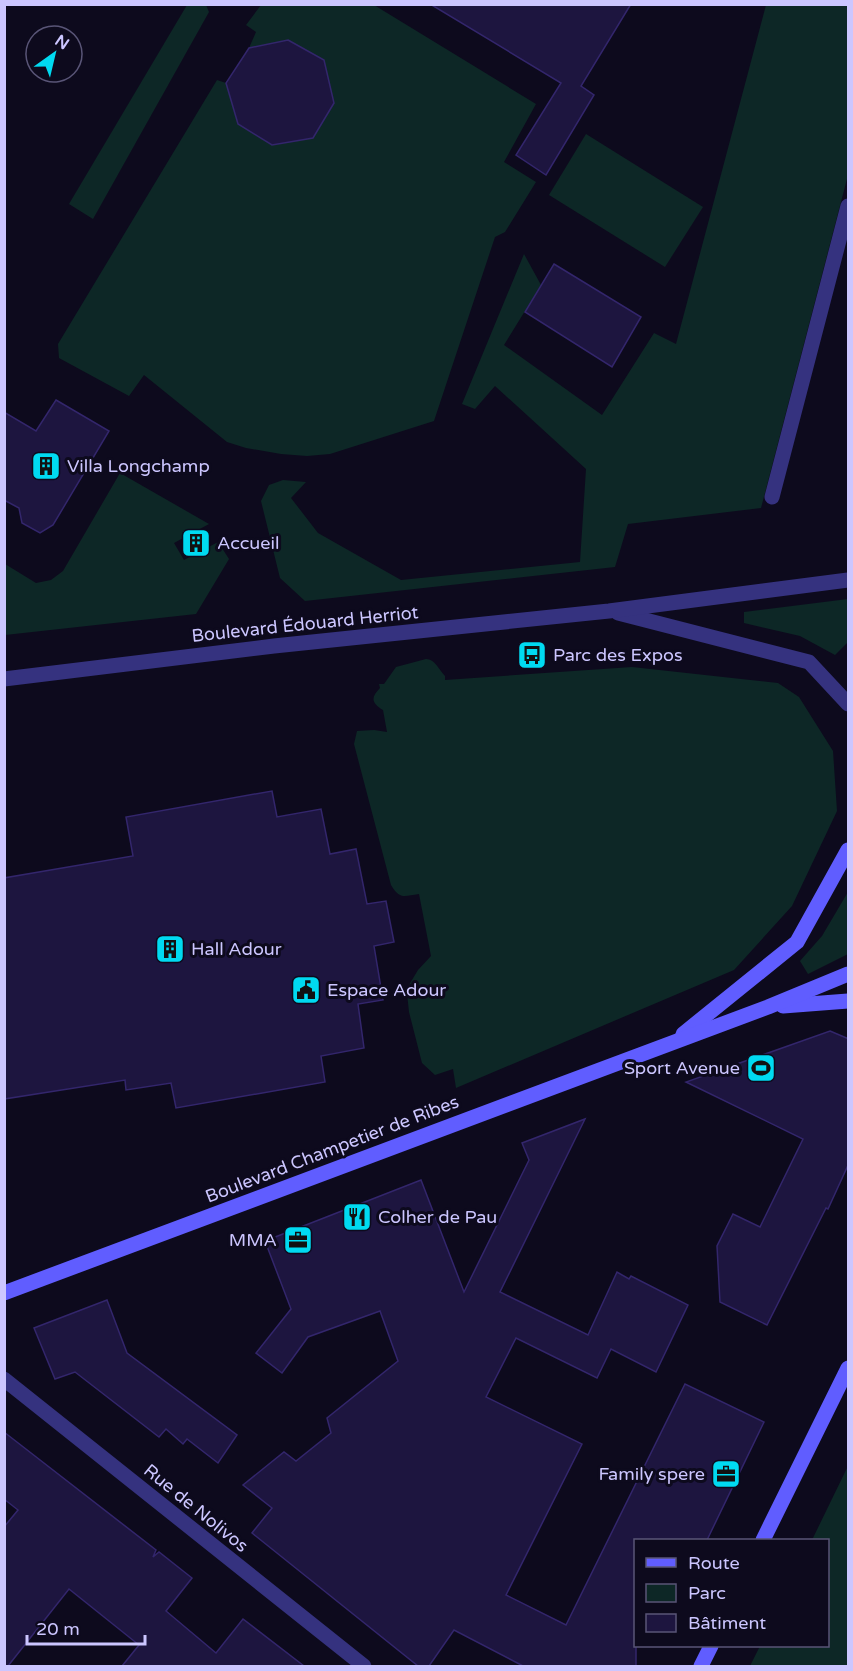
<svg xmlns="http://www.w3.org/2000/svg" width="853" height="1671" font-family="'Varela Round',sans-serif">
	<rect width="100%" height="100%" fill="#0d0a1d"/>
	<g fill="#0d2726">
		<path d="M187 5H206L209 12 93 219 69 204Z"/>
		<path d="M261 5H374L536 104 504 162 536 182 505 232 495 237 434 421 330 454 307 456 281 454 246 448 227 442 144 375 129 396 59 358 58 344 217 80 226 83 238 124 272 145 313 138 249 48 256 32 246 25Z"/>
		<path d="M766 5H848V175L761 508 628 524 615 567 305 601 280 578 261 501 269 485 283 480 306 482 291 498 318 533 401 580 580 562 586 469 495 386 475 409 462 404 524 254 541 285 504 345 602 415 654 333 676 344Z"/>
		<path d="M586 134 703 207 665 267 549 195Z"/>
		<path d="M120 473 209 524 174 543 184 560 218 542 229 559 196 614 5 635V564L36 583 51 580 63 571Z"/>
		<path d="M848 599V642L835 655 800 636 744 623V612Z"/>
		<path d="M426 659C435 659 439 670 445 676V680L632 667 778 683 799 697 833 751 837 811 792 906 734 970 456 1088 453 1069 435 1075 422 1063 409 1012 407 993 409 985 418 970 431 956 419 894C404 896 400 900 391 885L354 744 357 731 374 730 387 732 383 710C372 703 370 698 380 688L379 684H384L396 667Z"/>
		<path d="M848 892V954L808 974 800 961 822 936Z"/>
		<path d="M848 1466V1666H750L760 1646H828V1540H812Z"/>
	</g>
	<g fill="#1d153f" stroke="#33266c" stroke-width="1.5">
		<path d="M430 4H631L581 86 594 95 546 175 516 155 561 83Z"/>
		<path d="M288 40 324 60 334 103 313 138 272 145 238 124 226 83 249 48Z"/>
		<path d="M554 264 641 317 612 367 525 312Z"/>
		<path d="M56 400 109 431 53 525 40 533 22 523 19 508 4 500V412L36 431Z"/>
		<path d="M272 791 277 817 321 809 330 854 356 849 367 904 386 901 394 942 374 946 383 1000 358 1004 364 1048 321 1056 325 1082 176 1108 171 1083 126 1090 125 1080 4 1099V878L133 856 126 817Z"/>
		<path d="M830 1031 849 1039V1163L828 1209 826 1208 767 1325 720 1302 717 1246 733 1214 760 1227 803 1139 686 1082Z"/>
		<path d="M585 1119 500 1292 588 1335 617 1272 629 1279 631 1276 688 1305 656 1372 611 1349 597 1378 516 1338 486 1397 582 1444 506 1595 566 1625 685 1384 764 1422 707 1540H636V1666H523L454 1630 429 1666H418L252 1533 272 1508 243 1485 284 1452 296 1461 331 1433 327 1418 398 1361 380 1311 308 1337 282 1373 256 1353 291 1309 265 1241 421 1180 464 1292 529 1160 522 1143Z"/>
		<path d="M107 1300 127 1353 237 1435 218 1463 187 1439 183 1444 166 1429 159 1437 75 1372 55 1379 34 1328Z"/>
		<path d="M4 1432 156 1550 153 1557 159 1552 192 1578 166 1611 216 1653 243 1619 304 1666H122L139 1645 69 1589 8 1666H4V1527L18 1510 4 1499Z"/>
	</g>
	<g fill="none" stroke-linecap="round" stroke-linejoin="round">
		<path stroke="#35327f" stroke-width="15" d="M772 497 848 206"/>
		<g stroke="#35327f" stroke-width="15">
			<path d="M618 613 809 662 848 704"/>
			<path d="M4 679 274 646 609 611 848 580"/>
			<path d="M4 1379 364 1666"/>
		</g>
		<g stroke="#605dff" stroke-width="15">
			<path d="M783 1006 848 1001"/>
			<path d="M683 1034 797 942 848 850"/>
			<path d="M4 1293 768 1007 848 974"/>
			<path d="M763 1540 848 1368"/>
			<path d="M701 1666 711 1646"/>
		</g>
	</g>
	<defs>
		<g id="building-square" transform="scale(1.5)"><rect x="-9" y="-9" width="18" height="18" rx="4" fill="#00daf1" stroke="#0d0a1d"/><path d="M-4-6H4V6H1V3H-1V6H-4ZM-2.5-4.3h1.7v1.8h-1.7ZM.8-4.3h1.7v1.8H.8ZM-2.5-1h1.7V.8h-1.7ZM.8-1h1.7V.8H.8Z" fill="#111"/></g>
		<g id="bus-square" transform="scale(1.5)"><rect x="-9" y="-9" width="18" height="18" rx="4" fill="#00daf1" stroke="#0d0a1d"/><path d="M-5-6H5V4H4V6H2V4H-2V6H-4V4H-5ZM-3.5-4V0h7V-4ZM-3.5 1.2v1.5H-2V1.2ZM2 1.2v1.5H3.5V1.2Z" fill="#111"/></g>
		<g id="civic-square" transform="scale(1.5)"><rect x="-9" y="-9" width="18" height="18" rx="4" fill="#00daf1" stroke="#0d0a1d"/><path d="M-.6-6.5H3V-4.5H.6V-3L4-1V1h2V6H-6V1h2V-1L-.6-3ZM-1.2 2.5V6h2.4V2.5Z" fill="#111"/></g>
		<g id="stadium-square" transform="scale(1.5)"><rect x="-9" y="-9" width="18" height="18" rx="4" fill="#00daf1" stroke="#0d0a1d"/><path d="M0-5a6.5 5 0 1 0 0 10a6.5 5 0 1 0 0-10ZM-3.5-1.8h7v3.6h-7Z" fill="#111"/></g>
		<g id="restaurant-square" transform="scale(1.5)"><rect x="-9" y="-9" width="18" height="18" rx="4" fill="#00daf1" stroke="#0d0a1d"/><path d="M-5-6h1v4h1v-4h1v4h1v-4h1v5L-1.5 .5V6h-2V.5L-5-1ZM5-6V6H3V1.5H1.5Q1.5-4 5-6Z" fill="#111"/></g>
		<g id="office-square" transform="scale(1.5)"><rect x="-9" y="-9" width="18" height="18" rx="4" fill="#00daf1" stroke="#0d0a1d"/><path d="M-6-3h4V-5.5h4V-3h4V5H-6ZM-1-4.5V-3h2v-1.5ZM-6 0V1H6V0Z" fill="#111"/></g>
	</defs>
	<g fill-rule="evenodd">
		<use href="#building-square" x="46" y="466"/>
		<use href="#building-square" x="196" y="543"/>
		<use href="#bus-square" x="532" y="655"/>
		<use href="#building-square" x="170" y="949"/>
		<use href="#civic-square" x="306" y="990"/>
		<use href="#stadium-square" x="761" y="1068"/>
		<use href="#restaurant-square" x="357" y="1217"/>
		<use href="#office-square" x="298" y="1240"/>
		<use href="#office-square" x="726" y="1474"/>
	</g>
	<g text-anchor="middle" stroke-width="6" stroke-linejoin="round" paint-order="stroke">
		<g font-size="18" fill="#ccc6ff" stroke="#0d0a1d" text-anchor="start">
			<text x="67" y="472">Villa Longchamp</text>
			<text x="217" y="549">Accueil</text>
			<text x="553" y="661">Parc des Expos</text>
			<text x="191" y="955">Hall Adour</text>
			<text x="327" y="996">Espace Adour</text>
			<text x="740" y="1074" text-anchor="end">Sport Avenue</text>
			<text x="378" y="1223">Colher de Pau</text>
			<text x="277" y="1246" text-anchor="end">MMA</text>
			<text x="705" y="1480" text-anchor="end">Family spere</text>
		</g>
		<g font-size="18" fill="#ccc6ff" stroke="#0d0a1d">
			<text transform="translate(305 624) rotate(-6)" y="6">Boulevard Édouard Herriot</text>
			<text transform="translate(332 1149) rotate(-21)" y="6">Boulevard Champetier de Ribes</text>
			<text transform="translate(196 1508) rotate(39)" y="6">Rue de Nolivos</text>
		</g>
	</g>
	<rect width="853" height="1671" fill="none" stroke="#ccc6ff" stroke-width="12"/>
	<rect x="634" y="1539" width="195" height="108" fill="#0d0a1d" stroke="#595577" stroke-width="1.5"/>
	<rect x="646" y="1558" width="30" height="9" fill="#605dff" stroke="#595577" stroke-width="1.5"/>
	<text x="688" y="1569" font-size="18" fill="#ccc6ff">Route</text>
	<rect x="646" y="1584" width="30" height="18" fill="#0d2726" stroke="#595577" stroke-width="1.5"/>
	<text x="688" y="1599" font-size="18" fill="#ccc6ff">Parc</text>
	<rect x="646" y="1614" width="30" height="18" fill="#1d153f" stroke="#595577" stroke-width="1.5"/>
	<text x="688" y="1629" font-size="18" fill="#ccc6ff">Bâtiment</text>
	<g transform="translate(54 54) rotate(34)"><circle r="28" fill="#0d0a1d" stroke="#595577" stroke-width="1.5"/>
	<path d="M0-4.5L10 22L0 15L-10 22Z" fill="#00daf1"/>
	<text y="-9" font-size="16" font-weight="bold" text-anchor="middle" fill="#ccc6ff">N</text>
	</g>
	<path d="M27 1635v9h118v-9" fill="none" stroke="#ccc6ff" stroke-width="3"/>
	<text x="36" y="1635" font-size="18" fill="#ccc6ff" stroke="#0d0a1d" stroke-width="4.5" paint-order="stroke">20 m</text>
</svg>
